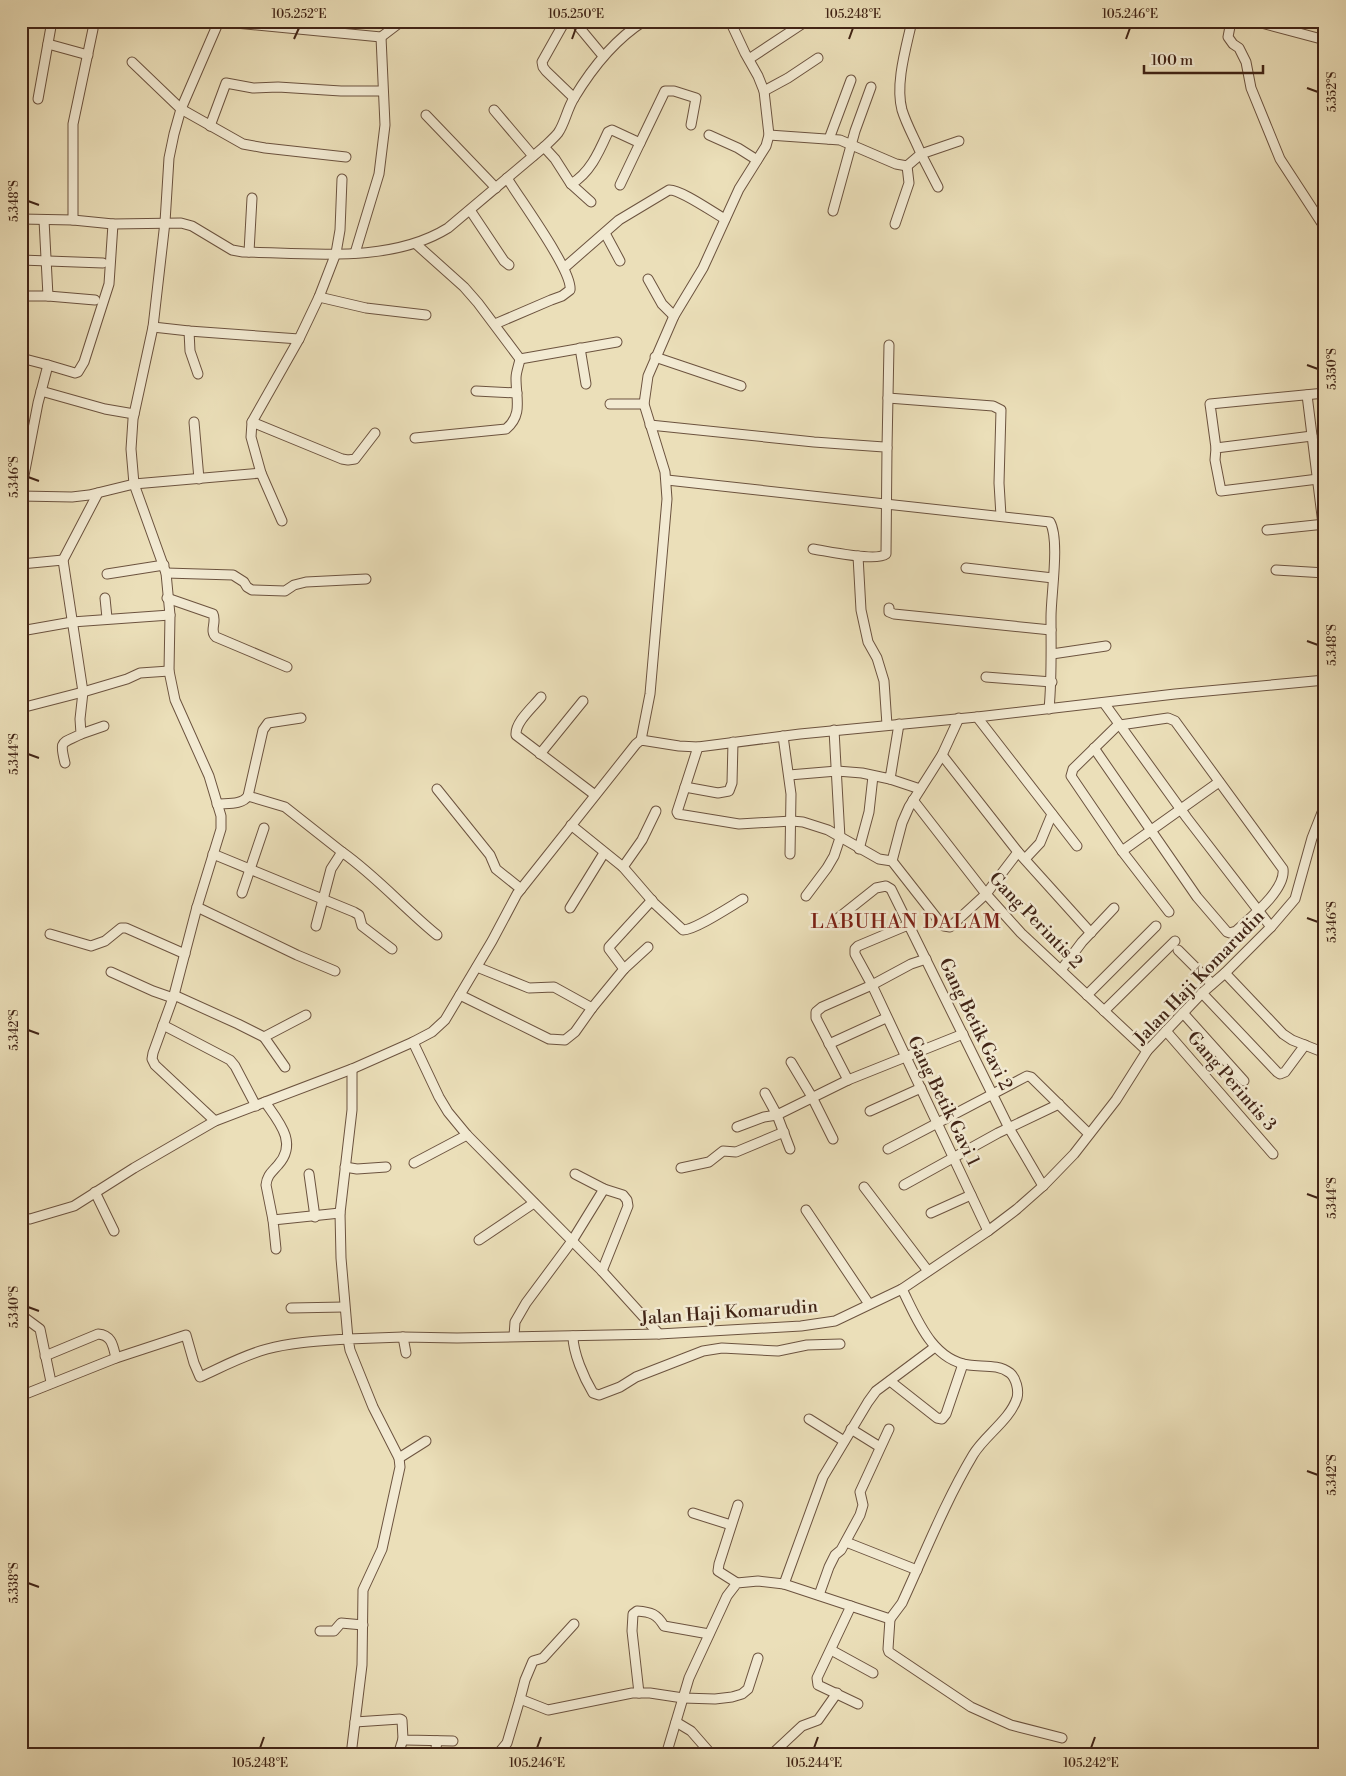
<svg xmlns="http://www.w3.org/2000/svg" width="1346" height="1776" font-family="'Libre Bodoni',serif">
	<rect width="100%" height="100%" fill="#ebdfb9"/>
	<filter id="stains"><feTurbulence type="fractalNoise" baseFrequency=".004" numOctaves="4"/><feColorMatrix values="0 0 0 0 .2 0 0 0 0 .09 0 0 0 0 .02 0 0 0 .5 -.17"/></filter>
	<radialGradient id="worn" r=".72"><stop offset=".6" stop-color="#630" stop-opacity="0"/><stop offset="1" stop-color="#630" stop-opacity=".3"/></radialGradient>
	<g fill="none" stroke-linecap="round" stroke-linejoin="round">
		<g stroke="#6c533f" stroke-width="11">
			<g id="minor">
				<path d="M215 21 381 37 402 21"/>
				<path d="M565 21 542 62 543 67 546 71 574 98"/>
				<path d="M574 21 603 56"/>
				<path d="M1231 21 1228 37 1233 44 1239 48 1246 62 1251 88 1280 159 1325 228"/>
				<path d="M1254 21 1325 40"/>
				<path d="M48 44 88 55"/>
				<path d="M749 59 805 22"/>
				<path d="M132 62 181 109 243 144 265 148 346 157"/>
				<path d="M764 91 788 78 818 58"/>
				<path d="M38 99 52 21"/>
				<path d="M494 110 533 156"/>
				<path d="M426 115 496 188"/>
				<path d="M210 126 226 83 253 88 278 87 341 91H382"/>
				<path d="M709 135 738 148 757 160"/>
				<path d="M769 135 840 140 896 164 907 166 921 154C915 139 907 126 902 110 895 84 906 48 912 21"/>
				<path d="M829 139 851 80"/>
				<path d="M640 143 665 91H674L696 98 691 125"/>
				<path d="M544 147 555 159 571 184 591 202"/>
				<path d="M571 184C590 173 599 152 608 132L612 130 640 143 620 185"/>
				<path d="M938 187 921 154 959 141"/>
				<path d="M470 210 504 261 509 265"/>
				<path d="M833 211 855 131 871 87"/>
				<path d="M21 219 73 220 113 224 181 223 192 226 232 250 243 252C309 253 390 264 448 228L544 147C548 143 554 138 558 133 565 123 567 109 574 98 592 68 614 40 644 21"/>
				<path d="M73 220V124L93 29V25L89 21"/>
				<path d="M895 224 909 183 907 166"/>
				<path d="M605 233 620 261"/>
				<path d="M416 244 464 287 478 303 520 359 617 342"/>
				<path d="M249 252 252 198"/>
				<path d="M355 253 379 174 385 125 381 37"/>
				<path d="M21 260 103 263"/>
				<path d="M564 268 619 220 669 190C680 189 714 213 725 219"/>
				<path d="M648 279 662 304 674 316"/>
				<path d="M21 296H48L44 220"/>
				<path d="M48 296 95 300"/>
				<path d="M319 297 366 308 426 315"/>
				<path d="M495 324 551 300 562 296 570 290C573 271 519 198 507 178"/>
				<path d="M153 327 189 331 299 339"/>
				<path d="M189 331 190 351 198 374"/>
				<path d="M580 348 586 384"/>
				<path d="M655 357 741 386"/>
				<path d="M21 358 48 365"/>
				<path d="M41 391 105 409 134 414"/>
				<path d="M476 391 517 393"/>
				<path d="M1307 395 1323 524"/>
				<path d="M888 398 993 406 1001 410 999 483 1001 516"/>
				<path d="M610 404H644"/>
				<path d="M194 422 199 479"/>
				<path d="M252 422 342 459 348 460 355 459 375 433"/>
				<path d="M650 425 814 442 884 447 887 448 886 554C876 562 827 551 813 549"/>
				<path d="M1312 436 1216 448 1215 460 1221 491 1318 479"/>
				<path d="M415 438 506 429C523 415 516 399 516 378 516 372 519 365 520 359"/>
				<path d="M887 448 889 345"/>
				<path d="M1216 448 1210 404 1325 393"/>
				<path d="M261 473 282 521"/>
				<path d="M667 480 1050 522C1060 540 1051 594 1051 617 1051 648 1052 678 1049 709"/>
				<path d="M21 491 38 403 48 365 75 373 78 372 84 362 109 284 113 224"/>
				<path d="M21 496 72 497 89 495 134 484 261 473 251 437 252 422 299 339 319 297 336 253 340 230 342 179"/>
				<path d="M1267 530 1325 524"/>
				<path d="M858 556 861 610 868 642 877 658 884 681 887 725"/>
				<path d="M21 564 63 560"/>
				<path d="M966 568 1053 578"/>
				<path d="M1276 570 1325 573"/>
				<path d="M166 573 233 575 244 582 247 587 252 590 285 591 294 585 306 582 366 579"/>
				<path d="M107 574 164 565"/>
				<path d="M105 598 107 618"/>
				<path d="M167 598 213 614C217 622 209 631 216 637L287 667"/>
				<path d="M889 608V612L894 614 1051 630"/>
				<path d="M21 631 72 622 170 615"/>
				<path d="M1052 654 1106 646"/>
				<path d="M986 677 1052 682"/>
				<path d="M541 697C533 707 515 722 516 735L595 795"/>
				<path d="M1104 703 1187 818 1271 927"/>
				<path d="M21 708 83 692 127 679 140 673 169 671"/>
				<path d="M977 717 1077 846"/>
				<path d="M1119 724 1073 769 1071 776 1122 851 1169 912"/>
				<path d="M81 734 104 726"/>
				<path d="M783 736 791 794 790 854"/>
				<path d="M641 740 650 694 667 499 665 472 644 404 648 376 674 316 703 268 739 189 766 146 769 135 764 91 758 76 745 53 730 21"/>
				<path d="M698 747 677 812 678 814 739 824 792 821 803 822 828 830 872 855 879 859 892 861 939 921 944 926 950 927 986 894 1018 852"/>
				<path d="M1094 748 1197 897 1227 932 1230 933 1236 931C1250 918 1286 890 1283 869L1175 721 1168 718 1120 725"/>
				<path d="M540 754 583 701"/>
				<path d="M942 755 1018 852 1091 933"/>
				<path d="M65 763C59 739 62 744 81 734L80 719 83 692 63 560 98 493"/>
				<path d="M789 775 837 771 862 773 890 779 899 724"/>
				<path d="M890 779 920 789"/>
				<path d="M685 787 718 793 729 791 732 783 733 742"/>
				<path d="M437 789 490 855 496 869 521 889"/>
				<path d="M248 796 285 807 342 852"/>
				<path d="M913 800 986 894 1021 933 1147 1051"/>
				<path d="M217 804C228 803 242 805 248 796L263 730 268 723 301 718"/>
				<path d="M571 825 623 867 654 903 683 930C695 930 731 906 743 899"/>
				<path d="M859 849 869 812 873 776"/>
				<path d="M1122 851 1219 782"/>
				<path d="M213 854 354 912 359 915 362 926 392 949"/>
				<path d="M1025 859 1040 843 1052 814"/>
				<path d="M892 861 902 823 909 807 942 755 959 718"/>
				<path d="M623 867 642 840 656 811"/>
				<path d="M242 893 264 828"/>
				<path d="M806 896 827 868 834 856 840 838 834 730"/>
				<path d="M197 907 297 955 335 971"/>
				<path d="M570 908 604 853"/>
				<path d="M837 919 876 888 886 886 891 889 1009 1128 1043 1186"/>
				<path d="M908 925 858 946 855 949V954L872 985 988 1231"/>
				<path d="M316 926 331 869 342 852C376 876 405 909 437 935"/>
				<path d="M50 934 91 946 105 941 121 928H126L185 954"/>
				<path d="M1178 950 1212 984"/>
				<path d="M477 967 529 988 554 987 592 1008"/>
				<path d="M624 969 609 949V947L652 900"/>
				<path d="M1061 970 1082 942 1114 908"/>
				<path d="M111 972 153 991 173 998"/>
				<path d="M1225 973 1283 1034 1292 1040 1325 1053"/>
				<path d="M1202 993 1277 1072 1280 1074 1285 1072 1305 1045"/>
				<path d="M174 995 238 1024 264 1037 306 1015"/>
				<path d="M460 995 549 1039 565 1040 575 1032 592 1008 624 969 648 947"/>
				<path d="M1087 995 1156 926"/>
				<path d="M1104 1011 1175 941"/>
				<path d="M1183 1013 1244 1081"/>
				<path d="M163 1025 230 1060 235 1066 256 1106"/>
				<path d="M1166 1031 1273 1154"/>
				<path d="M264 1037 285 1067"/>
				<path d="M413 1042 439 1097 448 1112 467 1135 602 1271 659 1334"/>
				<path d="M829 1044 886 1018"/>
				<path d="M791 1062 812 1097 833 1139"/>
				<path d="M848 1080 816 1018V1012L822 1007 872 985 911 964 926 959"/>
				<path d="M265 1102C279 1122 298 1143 278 1165 272 1172 267 1175 266 1185L273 1220"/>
				<path d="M870 1111 921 1088"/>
				<path d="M215 1121 155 1065 152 1059 153 1053 174 995 197 907 221 829V816L209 776 175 700 169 671 170 615 166 573 134 484 131 449 133 419 153 327 165 222 169 158 174 134 181 109 219 21"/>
				<path d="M737 1127 764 1117 777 1115 765 1093"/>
				<path d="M790 1149 777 1115 848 1080 963 1034"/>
				<path d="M888 1149 1027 1076 1031 1077 1089 1134"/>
				<path d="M414 1163 467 1135"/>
				<path d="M345 1167 357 1169 386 1167"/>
				<path d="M681 1168 709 1162 723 1151 736 1152 784 1132"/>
				<path d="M309 1174 315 1217"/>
				<path d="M575 1174 604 1189 623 1195 627 1200 628 1206 602 1271"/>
				<path d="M904 1185 998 1133 1059 1104"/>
				<path d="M864 1187 928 1271"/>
				<path d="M95 1192 114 1231"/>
				<path d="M806 1210 869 1304"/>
				<path d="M931 1213 971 1195"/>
				<path d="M21 1218 30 1219 74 1206 134 1168 215 1121 352 1069 413 1042 432 1032 445 1020 492 941 517 894 636 744 641 740 679 746 698 747 800 734 977 717 1175 694 1325 680"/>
				<path d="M479 1240 534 1203"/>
				<path d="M276 1249 273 1220 340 1213"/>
				<path d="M291 1308 344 1307"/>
				<path d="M21 1315 40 1329 51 1382"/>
				<path d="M514 1336 515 1322 526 1303 572 1241 604 1189"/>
				<path d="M573 1336C573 1353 584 1378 593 1393L599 1395 620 1387 636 1377 703 1351 722 1348 778 1351 807 1345 840 1344"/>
				<path d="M403 1337 406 1353"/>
				<path d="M45 1356 98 1334C112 1335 113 1346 116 1358"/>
				<path d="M890 1381 937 1418 942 1419 946 1414 963 1364"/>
				<path d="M21 1392 23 1395 116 1358 186 1335 194 1363 200 1377C222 1367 244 1355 267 1349 293 1342 321 1341 348 1339L341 1258 340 1213 352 1110V1069"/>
				<path d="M809 1419 844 1441"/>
				<path d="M851 1429 880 1447"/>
				<path d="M399 1458 426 1441"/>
				<path d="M693 1513 731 1525"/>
				<path d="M846 1542 917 1570"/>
				<path d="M737 1583 718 1571 719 1564 738 1505"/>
				<path d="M784 1584 823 1477 868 1402 876 1391 935 1347"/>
				<path d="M819 1595 829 1567 835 1555 841 1550 860 1515 863 1505 860 1492 889 1429"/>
				<path d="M851 1606 817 1678 818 1685 858 1704"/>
				<path d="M890 1619 888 1649 889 1652 971 1707 1011 1725 1062 1738"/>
				<path d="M320 1631H334L341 1623 363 1625"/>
				<path d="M831 1650 873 1673"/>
				<path d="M639 1693 632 1631 633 1614 637 1611C651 1612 657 1614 664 1626L709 1634"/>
				<path d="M520 1699 525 1680 533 1661 543 1658 574 1624"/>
				<path d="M355 1722 400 1719 402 1720 403 1739 406 1740 453 1741"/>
				<path d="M676 1722 691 1731 712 1755"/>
				<path d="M351 1755 362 1665 363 1590 382 1549 400 1467 399 1458 373 1407 350 1350 348 1339 403 1337 457 1338 659 1334 801 1326 835 1321 902 1289 988 1231 1017 1209 1043 1186 1074 1154 1116 1100 1147 1051 1202 993 1225 973 1271 927 1295 899 1312 838 1325 805"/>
				<path d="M398 1755 403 1739"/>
				<path d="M435 1755 437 1741"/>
				<path d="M497 1755 507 1743 520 1699 548 1710 632 1693H650L683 1698 715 1699 732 1697 742 1694 748 1689 758 1658"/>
				<path d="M666 1755 689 1678 727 1596 737 1583 758 1581 784 1584 890 1619 902 1603C925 1553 945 1502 973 1455 984 1436 1010 1420 1017 1398 1019 1390 1016 1378 1010 1373 998 1364 983 1367 969 1365 932 1360 917 1319 902 1289"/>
				<path d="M771 1755 802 1726 818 1720 837 1693"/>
			</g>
		</g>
		<use href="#minor" stroke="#f2ead2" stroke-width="9"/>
	</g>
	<path fill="none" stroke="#412416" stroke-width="2" d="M294 39 299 28M572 39 576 28M849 39 853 28M1126 39 1130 28M1307 88 1318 92M28 201 39 205M1307 365 1318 369M28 477 39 481M1307 641 1318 645M28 754 39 758M1307 918 1318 922M28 1030 39 1034M1307 1194 1318 1198M28 1307 39 1311M1307 1471 1318 1475M28 1583 39 1587M260 1748 264 1737M537 1748 541 1737M814 1748 818 1737M1091 1748 1095 1737"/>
	<g text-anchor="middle" stroke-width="5" stroke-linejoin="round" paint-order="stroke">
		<g font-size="18" fill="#412416" stroke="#f2ead2">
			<text transform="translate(1036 920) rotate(46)" y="6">Gang Perintis 2</text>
			<text transform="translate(1199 977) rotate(-46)" y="6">Jalan Haji Komarudin</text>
			<text transform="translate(976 1024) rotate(64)" y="6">Gang Betik Gavi 2</text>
			<text transform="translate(1232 1081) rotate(49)" y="6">Gang Perintis 3</text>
			<text transform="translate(944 1101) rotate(64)" y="6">Gang Betik Gavi 1</text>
			<text transform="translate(729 1312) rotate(-4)" y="6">Jalan Haji Komarudin</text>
		</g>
		<g font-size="20" letter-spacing="1" fill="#7a1f14" stroke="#f2ead2">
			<text x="906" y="928">LABUHAN DALAM</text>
		</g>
	</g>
	<rect width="1346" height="1776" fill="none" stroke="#ebdfb9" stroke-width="55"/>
	<path d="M1144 65v8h119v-8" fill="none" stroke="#412416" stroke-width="2.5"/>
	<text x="1151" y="65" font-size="15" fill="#412416" stroke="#f2ead2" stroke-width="4" paint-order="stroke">100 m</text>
	<rect x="28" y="28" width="1290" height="1720" fill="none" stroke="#412416" stroke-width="2"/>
	<g font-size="12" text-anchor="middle" fill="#412416">
		<text x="299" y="18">105.252°E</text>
		<text x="576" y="18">105.250°E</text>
		<text x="853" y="18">105.248°E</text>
		<text x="1130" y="18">105.246°E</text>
		<text transform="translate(1332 92) rotate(-90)" y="4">5.352°S</text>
		<text transform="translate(14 201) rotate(-90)" y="4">5.348°S</text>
		<text transform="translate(1332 369) rotate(-90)" y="4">5.350°S</text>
		<text transform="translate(14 477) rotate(-90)" y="4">5.346°S</text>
		<text transform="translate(1332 645) rotate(-90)" y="4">5.348°S</text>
		<text transform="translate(14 754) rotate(-90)" y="4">5.344°S</text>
		<text transform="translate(1332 922) rotate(-90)" y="4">5.346°S</text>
		<text transform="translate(14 1030) rotate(-90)" y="4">5.342°S</text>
		<text transform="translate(1332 1198) rotate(-90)" y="4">5.344°S</text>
		<text transform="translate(14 1307) rotate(-90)" y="4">5.340°S</text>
		<text transform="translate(1332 1475) rotate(-90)" y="4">5.342°S</text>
		<text transform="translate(14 1583) rotate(-90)" y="4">5.338°S</text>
		<text x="260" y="1767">105.248°E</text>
		<text x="537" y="1767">105.246°E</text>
		<text x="814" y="1767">105.244°E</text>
		<text x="1091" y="1767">105.242°E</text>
	</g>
	<rect width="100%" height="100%" filter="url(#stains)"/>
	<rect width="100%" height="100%" fill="url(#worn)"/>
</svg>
